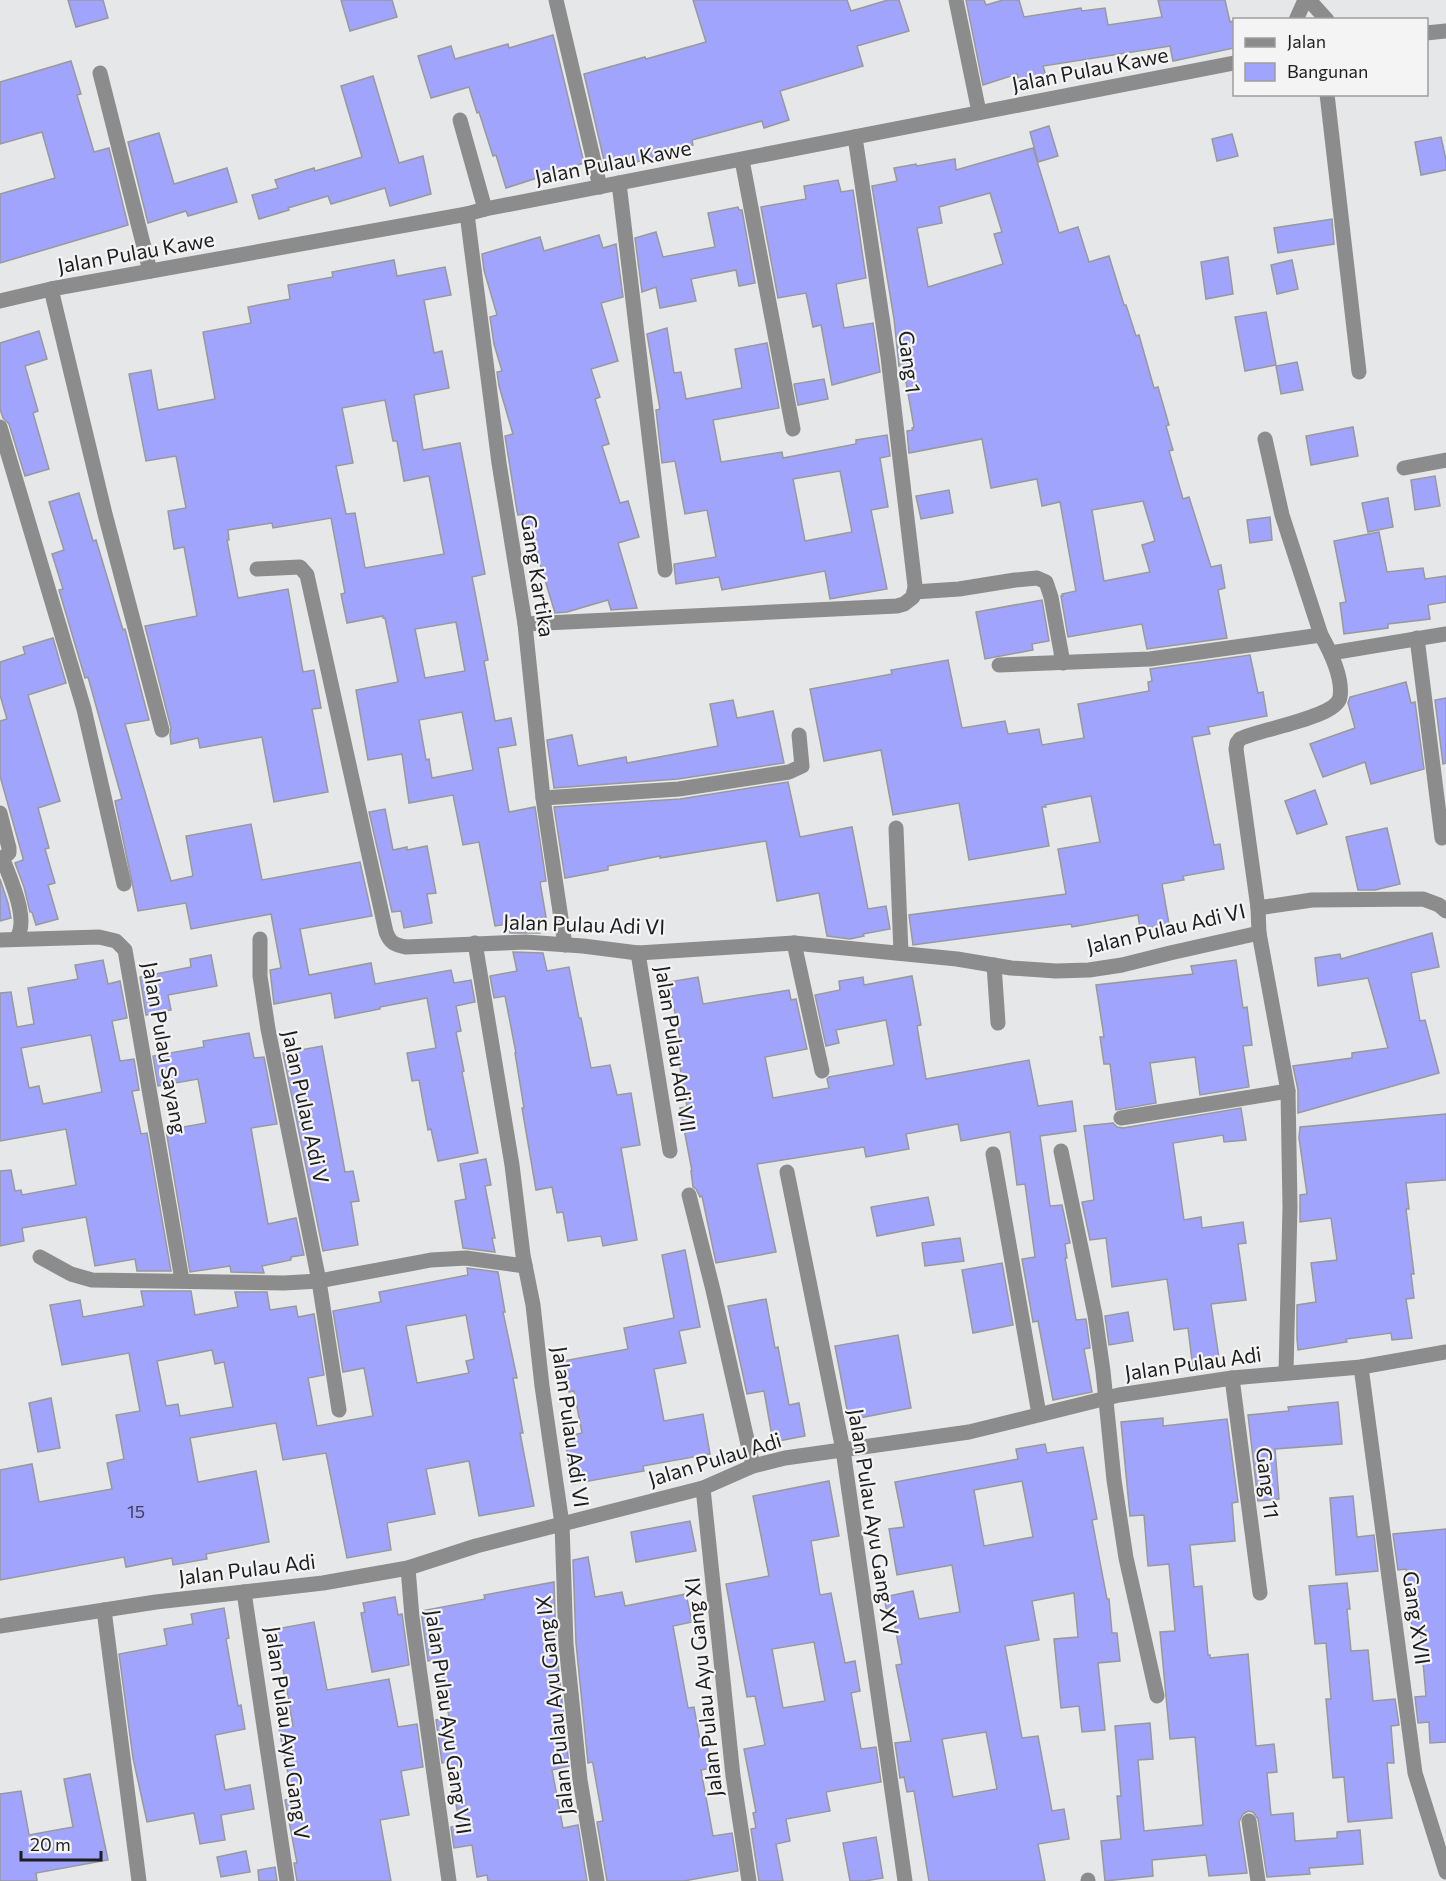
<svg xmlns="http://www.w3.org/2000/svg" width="1446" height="1881" font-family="Commissioner,sans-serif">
	<rect width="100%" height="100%" fill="#e6e7e8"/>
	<g fill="#a1a4fd" stroke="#98999a" stroke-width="1.5" fill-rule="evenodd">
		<path d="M68 0H103L108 18 76 27Z"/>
		<path d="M341 0H392L397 17 350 31Z"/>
		<path d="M693 0H847L851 11 888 0H899L909 31 857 46 863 66 780 91 789 120 764 128 762 121 692 140 693 145 633 163 631 157 605 165 584 74 645 57 646 59 706 42Z"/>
		<path d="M966 0H984L986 5 1003 0H1019L1024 17 1081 8 1082 11 1105 8 1108 25 1162 17 1158 0H1225L1230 22 1234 21V48L1173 61 1170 46 1043 66 1046 76 1020 84 1017 74 983 85Z"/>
		<path d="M553 35 584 163 506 188 496 155 493 156 479 112 477 113 469 87 431 98 418 56 451 46 455 59 508 44 509 48Z"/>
		<path d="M71 61 81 94 77 95 94 152 109 148 128 225 0 263V194L55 178 42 132 0 144V82Z"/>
		<path d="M373 76 399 163 423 156 431 194 390 206 385 188 331 204 328 196 288 208 289 210 259 219 252 195 278 188 275 180 314 168 315 171 362 157 341 86Z"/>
		<path d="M1049 126 1058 156 1038 162 1030 132Z"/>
		<path d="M159 133 174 184 227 168 237 202 188 216 186 211 148 223 128 142Z"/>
		<path d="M1232 134 1238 156 1217 161 1212 139Z"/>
		<path d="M1441 137 1446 160V170L1421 175 1415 142Z"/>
		<path d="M1033 148 1059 233 1078 227 1089 262 1109 256 1124 305H1126L1136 336 1139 335 1154 388 1158 387 1169 425 1166 426 1173 450 1169 451 1183 499 1189 497 1211 567 1221 565 1225 588 1218 590 1227 638 1147 649 1142 624 1068 637 1061 596H1063L1062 594 1076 591 1060 502 1042 506 1037 479 991 488 982 439 909 453 907 431 913 430 912 428 914 427 903 365 899 366 894 319 872 186 897 181 894 168 916 164 917 166 955 159 956 170ZM990 193 1002 232 994 234 1003 264 928 287 917 228 942 223 939 207ZM1143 501 1155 541 1142 545 1150 572 1104 581 1092 510Z"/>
		<path d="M838 180 841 192 853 190 866 278 836 284 844 328 873 323 880 372 832 385 821 325 813 327 806 293 778 298 761 207 806 199 804 186Z"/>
		<path d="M738 207 739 210H742L755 283 739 286 736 270 691 279 696 301 660 308 656 287 642 292 635 238 656 232 663 257 715 247 708 213Z"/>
		<path d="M1332 219 1334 244 1278 253 1274 228Z"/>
		<path d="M599 235 603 248 616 244 623 297 601 303 618 361 591 369 600 397 595 399 609 444 602 446 620 503 628 501 639 537 618 543 637 608 611 610 608 600 567 612 555 613 539 560 536 561 523 514 518 515 517 511 505 436 513 434 499 386 497 372 502 371 494 344 490 317 497 315 484 270 482 254 540 237 544 251Z"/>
		<path d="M1228 257 1233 294 1206 299 1201 262Z"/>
		<path d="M394 260 397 276 445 267 451 295 424 300 434 353 442 351 449 388 414 395 423 450 460 443 485 574 472 577 488 660 484 661 495 721 511 718 516 745 498 748 509 812 535 807 546 881 540 882 546 917 537 918 540 933H510L508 924 495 926 479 842 463 845 453 795 409 803 402 754 368 760 356 690 398 682 385 618H383V616L347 623 341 594 345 593 331 518 273 528 272 523 228 530 229 540H227L238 598 288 589 303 672 314 670 321 708 312 709 328 792 274 802 262 737 200 748 198 738 171 744 170 735 171 728 145 626 197 616 184 547 174 549 168 511 186 508 176 456 146 461 129 374 151 370 158 410 215 399 203 332 251 323 248 307 290 299 288 285 333 277 332 272ZM385 400 393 441H397L404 481 429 476 444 554 365 568 355 513 346 514 336 466 353 463 342 408ZM456 622 465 671 425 678 415 629ZM462 712 473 770 432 778 429 759 426 760 419 720Z"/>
		<path d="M1292 260 1298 289 1277 294 1271 265Z"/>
		<path d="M1266 312 1276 365 1245 371 1235 317Z"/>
		<path d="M667 328 674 373 681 372 686 399 742 388 735 349 767 343 779 408 713 420 721 462 782 452 783 458 856 444V440L887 435 890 456 880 458 888 507 871 510 887 589 830 599 825 571 722 590 719 577 676 584 674 564 716 557 707 510 685 514 675 461 662 463 656 410 660 409 647 334ZM840 471 852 532 805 541 793 479Z"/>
		<path d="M39 331 47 359 25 366 38 411 33 413 49 469 25 476 9 424 3 418 0 409V343Z"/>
		<path d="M1297 362 1303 390 1281 394 1276 366Z"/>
		<path d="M824 379 828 399 798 405 794 384Z"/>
		<path d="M1353 427 1358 456 1311 465 1306 436Z"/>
		<path d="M1435 476 1440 506 1415 510 1411 480Z"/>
		<path d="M949 490 953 513 921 519 916 496Z"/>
		<path d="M79 493 93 541 96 540 123 630 125 629 149 720 125 724 171 881 193 876 186 836 251 824 262 880 360 862 372 916 300 929 309 975 371 963 375 984 451 970 454 983 471 980 475 1002 456 1006 461 1031 456 1032 464 1071 462 1072 478 1153 438 1161 431 1129 428 1130 419 1080 412 1081 407 1053 436 1048 427 998 380 1007V1009L335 1018 331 993 274 1004 270 970 281 968 271 914 191 929 186 903 138 911 115 801 122 799 88 677 85 678 59 590 63 589 52 554 64 550 49 502Z"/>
		<path d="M1388 498 1393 527 1368 532 1362 503Z"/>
		<path d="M1270 517 1272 540 1250 543 1247 520Z"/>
		<path d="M1379 532 1387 572 1423 568 1425 579 1446 576V602L1428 605 1430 619 1388 624V628L1344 634 1340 603 1346 602 1334 541Z"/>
		<path d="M1042 600 1049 641 1032 644 1033 650 985 659 976 612Z"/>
		<path d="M53 638 66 683 28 695 60 801 38 808 49 848 45 849 55 883 48 885 58 919 36 925 32 912H30L24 887 15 863 23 860V858L0 776V721L7 719 0 695V662L25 654 23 647Z"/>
		<path d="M1250 655 1258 693 1263 692 1267 716 1208 727 1210 734 1192 737 1214 845 1220 844 1224 869 1183 876 1184 880 1162 884 1169 924 1140 929 1138 915 1072 927 1071 924 913 945 909 915 1066 894 1058 849 1100 842 1091 796 1045 805 1046 807H1042L1049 846 969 860 959 803 893 815 881 750 824 761 810 689 892 674 891 670 948 660 962 728 1005 721 1008 734 1039 729 1042 745 1084 738 1078 704 1149 691 1148 682 1152 681 1150 669Z"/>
		<path d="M1406 682 1411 703 1415 702 1424 769 1371 784 1365 762 1323 777 1310 744 1355 728 1348 703 1350 697Z"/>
		<path d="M1446 698V763L1443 764 1435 700Z"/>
		<path d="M733 700 737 718 773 711 784 763 678 779 554 788 547 740 572 735 578 766 626 757 627 763 718 746 710 704Z"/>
		<path d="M788 782 800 837 852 827 868 909 886 906 890 929 863 934 864 936 850 939 827 936 819 893 777 901 766 841 660 858V856L608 866V870L565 878 554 807 680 799Z"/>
		<path d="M1315 790 1327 824 1297 834 1285 801Z"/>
		<path d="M385 809 393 850 407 847V850L427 846 436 893 427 894 432 923 404 928 401 911 392 912 369 812Z"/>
		<path d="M1387 828 1400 884 1375 890H1358L1346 837Z"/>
		<path d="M0 879 8 903 11 918 0 921Z"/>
		<path d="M1432 933 1439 967 1411 973 1420 1021 1425 1020 1439 1073 1298 1113V1090L1293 1066 1352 1058V1053L1388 1048 1368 978 1318 986 1315 958 1340 954 1341 959Z"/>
		<path d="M513 952 543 953 547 971 569 967 579 1018H581L591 1068 610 1065 617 1095 631 1093 640 1145 621 1148 637 1240 603 1246 601 1236 568 1241 563 1212 557 1213 552 1187 536 1190 522 1108H524L515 1053H516L505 996 494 998 490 976 517 971Z"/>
		<path d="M211 955 217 986 168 995 171 1010 146 1015 140 977 191 967 190 959Z"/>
		<path d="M103 960 108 984 120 981 127 1018 112 1021 120 1061 134 1059 139 1090 132 1091 141 1134 147 1133 171 1271H137L135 1259 95 1266 86 1217 22 1228 24 1241 0 1246V1171L11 1170 15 1191 21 1190 22 1195 76 1185 66 1129 0 1141V993L11 992 17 1027 34 1024 28 988 78 979 75 965ZM91 1035 102 1092 43 1104 39 1086 29 1088 21 1048Z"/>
		<path d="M1236 960 1243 1008 1247 1007 1252 1045 1243 1046 1249 1087 1200 1095 1195 1057 1150 1063 1156 1103 1116 1110 1110 1064H1104L1100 1037H1104L1096 985 1193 974 1191 966Z"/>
		<path d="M912 976 921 1025 917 1026 926 1079 1029 1060 1038 1106 1072 1101 1076 1131 1040 1136 1050 1206 1062 1205 1070 1243 1065 1244 1067 1258H1065L1076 1320 1086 1319 1090 1348 1084 1349 1092 1392 1053 1400 1038 1321 1033 1322 1022 1259 1035 1257 1025 1184 1017 1185 1010 1132 961 1141 958 1124 906 1134 909 1149 866 1157 864 1147 757 1164 776 1252 716 1263 702 1196 700 1197 696 1189 693 1187 691 1171H692L680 1108 687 1107 675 1040 680 1039 669 982 698 977 703 1004 789 990 791 1000 796 999 807 1049 765 1057 773 1098 829 1088 827 1079 829 1077 894 1065 886 1020 836 1030 839 1043 826 1046 815 995 840 990 839 981 863 977 864 985Z"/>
		<path d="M249 1033 254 1058 264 1057 277 1124 251 1128 268 1224 296 1218 304 1255 291 1257V1260L262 1266 264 1273 231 1272 230 1266 190 1272 166 1130 206 1123 198 1079 158 1086 153 1056 204 1047 203 1041Z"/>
		<path d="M322 1046 345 1172 353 1171 359 1201 351 1202 358 1245 323 1251 283 1053Z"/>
		<path d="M1241 1108 1246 1140 1224 1142 1223 1135 1173 1143 1184 1220 1201 1217 1202 1228 1243 1222 1246 1243 1238 1244 1246 1300 1211 1304 1220 1365 1193 1369 1188 1328 1174 1330 1167 1279 1112 1287 1106 1238 1090 1240 1082 1202 1094 1200 1084 1126 1113 1123 1117 1127 1123 1128Z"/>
		<path d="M1446 1114V1180L1406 1183 1409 1209H1406L1414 1274H1411L1414 1298 1406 1299 1412 1338 1392 1340 1391 1333 1346 1339 1347 1342 1298 1350 1297 1339V1305L1316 1302 1311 1263 1337 1260 1331 1218 1300 1222V1195L1307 1194 1299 1138 1300 1127Z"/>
		<path d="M486 1159 491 1185 485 1186 495 1238H492L495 1252 463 1248 455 1201 466 1199 460 1164Z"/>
		<path d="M928 1197 934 1225 877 1236 871 1207Z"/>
		<path d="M960 1238 964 1261 925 1266 922 1243Z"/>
		<path d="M685 1250 700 1327 679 1331 686 1363 654 1369 664 1421 703 1414 710 1454 643 1466 644 1471 573 1484 564 1437 582 1433 574 1391 569 1392 563 1361 628 1349 624 1328 674 1318 662 1255Z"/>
		<path d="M1002 1263 1013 1325 973 1333 962 1270Z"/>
		<path d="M467 1268 498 1272 505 1312H503L517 1378H513L523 1433H520L534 1506 479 1516 469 1461 426 1469 435 1514 387 1523 391 1550 347 1558 326 1453 283 1460 276 1423 190 1438 198 1482 256 1471 269 1542 206 1554 207 1559 173 1565 172 1558 126 1567 124 1557 0 1580V1470L32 1464 39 1502 112 1489 107 1463 124 1459 116 1415 140 1411 129 1353 62 1365 50 1305 80 1300 83 1317 144 1306 141 1291H191L195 1315 238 1307 235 1292H267L270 1310 296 1306 298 1317 314 1314 324 1375 308 1378 317 1426 373 1416 364 1368 343 1372 333 1311 381 1302 379 1292 468 1275ZM466 1315 474 1359 466 1361 469 1373 417 1383 406 1326ZM212 1350 215 1364 224 1362 233 1407 180 1416 178 1404 166 1406 157 1361Z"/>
		<path d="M766 1299 775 1348 778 1347 789 1405 799 1403 805 1436 773 1442 764 1391 747 1394 728 1306Z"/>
		<path d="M1128 1312 1133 1341 1109 1345 1105 1316Z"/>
		<path d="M898 1335 911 1408 849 1420 835 1346Z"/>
		<path d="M51 1398 60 1448 38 1452 29 1403Z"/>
		<path d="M1338 1402 1342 1444 1275 1449 1279 1499 1258 1501 1248 1415 1289 1411 1288 1407Z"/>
		<path d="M1163 1418V1426L1227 1419 1238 1502 1232 1503 1235 1541 1190 1545 1194 1587 1202 1586 1208 1655H1210V1658L1248 1654 1256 1746 1274 1744 1277 1772 1267 1773 1271 1815 1293 1813 1295 1841 1337 1838V1832L1360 1830 1363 1864 1309 1868 1310 1874 1267 1877 1258 1819 1253 1812 1248 1811 1243 1814 1239 1822 1247 1873 1209 1876 1206 1855 1152 1860 1153 1876 1105 1881 1101 1841 1121 1839 1117 1796H1121L1115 1726 1150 1723 1153 1759 1138 1760 1144 1831 1203 1825 1195 1737 1170 1739 1160 1632 1175 1631 1169 1564 1148 1566 1144 1515 1130 1516 1121 1422Z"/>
		<path d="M1045 1444 1047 1453 1083 1447 1097 1519 1092 1520 1107 1599H1109L1112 1633H1117L1120 1661 1098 1663 1105 1730 1082 1732 1079 1706 1061 1708 1054 1639 1078 1637 1074 1593 1032 1601 1039 1640 1005 1646 1022 1738 1038 1736 1052 1811 1064 1809 1069 1839 1038 1844 1045 1881H929L914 1791 907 1792 904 1777 900 1778 895 1743 911 1741 896 1665 902 1664 893 1616 888 1617 884 1597 913 1591 919 1619 960 1612 952 1565 897 1575 889 1529 904 1527 895 1482 1018 1459 1016 1449ZM1022 1481 1033 1537 984 1546 974 1490ZM986 1732 997 1789 953 1797 942 1739Z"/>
		<path d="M829 1481 839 1536 811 1541 820 1595 831 1593 845 1663 855 1661 860 1691 851 1693 861 1749 876 1747 881 1782 826 1792 830 1811 786 1819 790 1841 776 1844 783 1881H759L751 1829 756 1828 753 1813 756 1812 744 1749 765 1745 755 1696 747 1697 726 1584 769 1576 753 1496ZM814 1642 825 1701 783 1708 772 1649Z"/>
		<path d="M1353 1496 1357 1537 1374 1535 1378 1571 1336 1575 1330 1498Z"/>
		<path d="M690 1521 696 1551 636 1562 631 1532Z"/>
		<path d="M1446 1529V1742L1430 1743 1429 1722 1418 1723 1415 1697 1426 1696 1420 1628 1412 1629 1406 1569 1398 1570 1393 1534Z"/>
		<path d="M588 1557 595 1597 622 1592 625 1606 686 1594 692 1622 673 1626 688 1708 694 1707 700 1741 706 1740 711 1768 701 1770 713 1836 732 1833 738 1871 684 1881H607L597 1822 603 1821 593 1764 592 1762 588 1763 576 1643 573 1560Z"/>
		<path d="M554 1582 556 1645 569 1766 552 1770 563 1828 578 1825 587 1881H488L487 1875 477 1877 472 1845 454 1848 451 1827 460 1825 448 1762 442 1763 436 1720 449 1718 440 1659 428 1661 421 1611 485 1599 484 1595Z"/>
		<path d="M1347 1583 1350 1609H1347L1351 1651 1368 1650 1373 1701 1395 1699 1399 1725 1391 1726 1394 1763H1387L1392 1818 1348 1822 1344 1777 1333 1778 1326 1699H1331L1326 1643 1315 1644 1309 1586Z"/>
		<path d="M395 1597 398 1615 402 1614 409 1665 372 1672 361 1613 365 1612 363 1603Z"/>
		<path d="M224 1608 229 1638 226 1639 238 1706 241 1705 245 1729 215 1735 225 1790 250 1785 254 1809 221 1815 225 1840 200 1844 194 1813 147 1822 133 1758 119 1654 167 1645 164 1629 193 1624 191 1614Z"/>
		<path d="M314 1622 327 1690 389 1679 398 1727 417 1724 423 1767 401 1771 409 1815 380 1820 391 1881H297L294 1863H297L285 1800 293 1798 279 1729 293 1726 276 1629Z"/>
		<path d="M90 1774 108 1860 36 1873 37 1881H0V1794L21 1791 29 1835 73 1827 64 1779Z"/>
		<path d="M876 1837 883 1878 865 1881H850L843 1843Z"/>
		<path d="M246 1851 250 1872 221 1877 217 1857Z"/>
		<path d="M275 1867 277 1881H259L258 1870Z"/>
	</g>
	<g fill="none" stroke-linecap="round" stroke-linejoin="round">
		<g stroke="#8d8c8c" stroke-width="15">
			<path d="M556 0 600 187"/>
			<path d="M956 0 979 112"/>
			<path d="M100 73 150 271"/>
			<path d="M1327 94 1359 372"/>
			<path d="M460 120 485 209"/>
			<path d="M742 160 793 429"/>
			<path d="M619 183 665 570"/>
			<path d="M467 214 499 463 525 624 543 798 565 945"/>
			<path d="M51 289 105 514 162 730"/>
			<path d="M0 427 84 709 124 884"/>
			<path d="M1265 439 1282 515 1321 635C1330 651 1343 678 1340 697 1337 718 1259 729 1240 739L1237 743 1236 749 1258 908 1259 933 1288 1091 1290 1207 1286 1372"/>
			<path d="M1404 468 1446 460"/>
			<path d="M257 569 300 567 307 575 386 932C390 943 395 945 406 947L525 942 583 946 638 953 794 943 957 959 1011 968 1056 971 1089 970 1122 965 1170 953 1259 933"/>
			<path d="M914 592 959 589 1015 580 1037 578 1046 582 1051 597 1063 663"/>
			<path d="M525 624 897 606 904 604 913 597 915 586 888 357 855 137"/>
			<path d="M1417 638 1442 838"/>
			<path d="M1331 653 1446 634"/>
			<path d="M999 665 1150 659 1321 635"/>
			<path d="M543 798 679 789 789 772 802 766 799 735"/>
			<path d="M0 813 9 848V853L4 857V862C11 881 30 921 16 939"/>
			<path d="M896 828 901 953"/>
			<path d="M1258 908 1312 900 1423 899 1439 905 1446 911"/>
			<path d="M260 939V976L268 1029 319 1281 339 1410"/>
			<path d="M0 940 99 937 116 941 125 950 182 1280"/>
			<path d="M475 943 512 1165 523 1255 533 1305 542 1386 562 1524 566 1644 580 1780 597 1881"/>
			<path d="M794 943 822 1071"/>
			<path d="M638 953 670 1151"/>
			<path d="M994 965 998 1023"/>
			<path d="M1121 1118 1288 1091"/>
			<path d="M1061 1151 1095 1315 1103 1371 1114 1480 1126 1558 1157 1696"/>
			<path d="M993 1154 1039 1414"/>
			<path d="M787 1172 843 1450 905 1881"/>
			<path d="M689 1195 713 1290 753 1466"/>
			<path d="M40 1257 71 1274 92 1280 284 1283 319 1281 431 1260 466 1258 525 1266"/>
			<path d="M1361 1367 1415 1773 1446 1872"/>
			<path d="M1232 1378 1260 1593"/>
			<path d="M703 1488 733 1776 749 1881"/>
			<path d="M408 1568 412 1617 449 1881"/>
			<path d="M244 1592 287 1881"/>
			<path d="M104 1610 139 1881"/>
			<path d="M0 1626 156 1602 323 1583 408 1568 476 1546 703 1488 753 1466 785 1458 969 1432 1119 1395 1232 1378 1361 1367 1446 1352"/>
			<path d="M1249 1821 1258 1881"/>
			<path d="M1088 1880V1881"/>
		</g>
		<g stroke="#8d8c8c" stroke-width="15">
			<path d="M1309 0 1327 20"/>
			<path d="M1296 20 1305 0"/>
			<path d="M1426 33 1446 31"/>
			<path d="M0 301 51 289 467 214 485 209 1234 63"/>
		</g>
	</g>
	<g text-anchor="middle" stroke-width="4.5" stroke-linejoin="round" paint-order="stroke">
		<g font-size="18" fill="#3f4056">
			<text x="136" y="1518">15</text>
		</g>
		<g font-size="21" fill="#1e1e1f" stroke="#f4f4f5">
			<text transform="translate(1090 70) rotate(-11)" y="7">Jalan Pulau Kawe</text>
			<text transform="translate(613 163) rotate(-11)" y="7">Jalan Pulau Kawe</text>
			<text transform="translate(136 253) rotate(-10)" y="7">Jalan Pulau Kawe</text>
			<text transform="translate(909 362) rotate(83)" y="7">Gang 1</text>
			<text transform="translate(537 576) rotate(81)" y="7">Gang Kartika</text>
			<text transform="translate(584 925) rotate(2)" y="7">Jalan Pulau Adi VI</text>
			<text transform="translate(1166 929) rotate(-13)" y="7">Jalan Pulau Adi VI</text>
			<text transform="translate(164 1048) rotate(80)" y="7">Jalan Pulau Sayang</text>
			<text transform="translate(675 1049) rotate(81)" y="7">Jalan Pulau Adi VII</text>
			<text transform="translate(305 1107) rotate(78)" y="7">Jalan Pulau Adi V</text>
			<text transform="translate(1193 1364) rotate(-8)" y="7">Jalan Pulau Adi</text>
			<text transform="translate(570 1427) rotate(82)" y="7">Jalan Pulau Adi VI</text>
			<text transform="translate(715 1460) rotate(-17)" y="7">Jalan Pulau Adi</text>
			<text transform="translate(1267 1483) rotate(83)" y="7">Gang 11</text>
			<text transform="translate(873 1522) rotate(81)" y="7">Jalan Pulau Ayu Gang XV</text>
			<text transform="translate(247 1570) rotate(-7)" y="7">Jalan Pulau Adi</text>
			<text transform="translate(1416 1618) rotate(82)" y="7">Gang XVII</text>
			<text transform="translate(704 1687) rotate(-96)" y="7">Jalan Pulau Ayu Gang XI</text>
			<text transform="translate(555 1705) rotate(-96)" y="7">Jalan Pulau Ayu Gang IX</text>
			<text transform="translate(448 1722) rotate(82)" y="7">Jalan Pulau Ayu Gang VII</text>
			<text transform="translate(287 1733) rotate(82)" y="7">Jalan Pulau Ayu Gang V</text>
		</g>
	</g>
	<rect x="1233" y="18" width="195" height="78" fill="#f4f4f5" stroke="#9e9e9f" stroke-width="1.5"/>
	<rect x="1245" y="38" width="30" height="9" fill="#8d8c8c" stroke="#9e9e9f" stroke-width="1.5"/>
	<text x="1287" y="48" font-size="18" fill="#1e1e1f">Jalan</text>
	<rect x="1245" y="63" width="30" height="18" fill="#a1a4fd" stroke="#9e9e9f" stroke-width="1.5"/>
	<text x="1287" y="78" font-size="18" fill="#1e1e1f">Bangunan</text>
	<path d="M21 1851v9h80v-9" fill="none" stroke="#1e1e1f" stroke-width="3"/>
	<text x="30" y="1851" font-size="18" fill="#1e1e1f" stroke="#f4f4f5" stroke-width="4.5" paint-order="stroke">20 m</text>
</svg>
